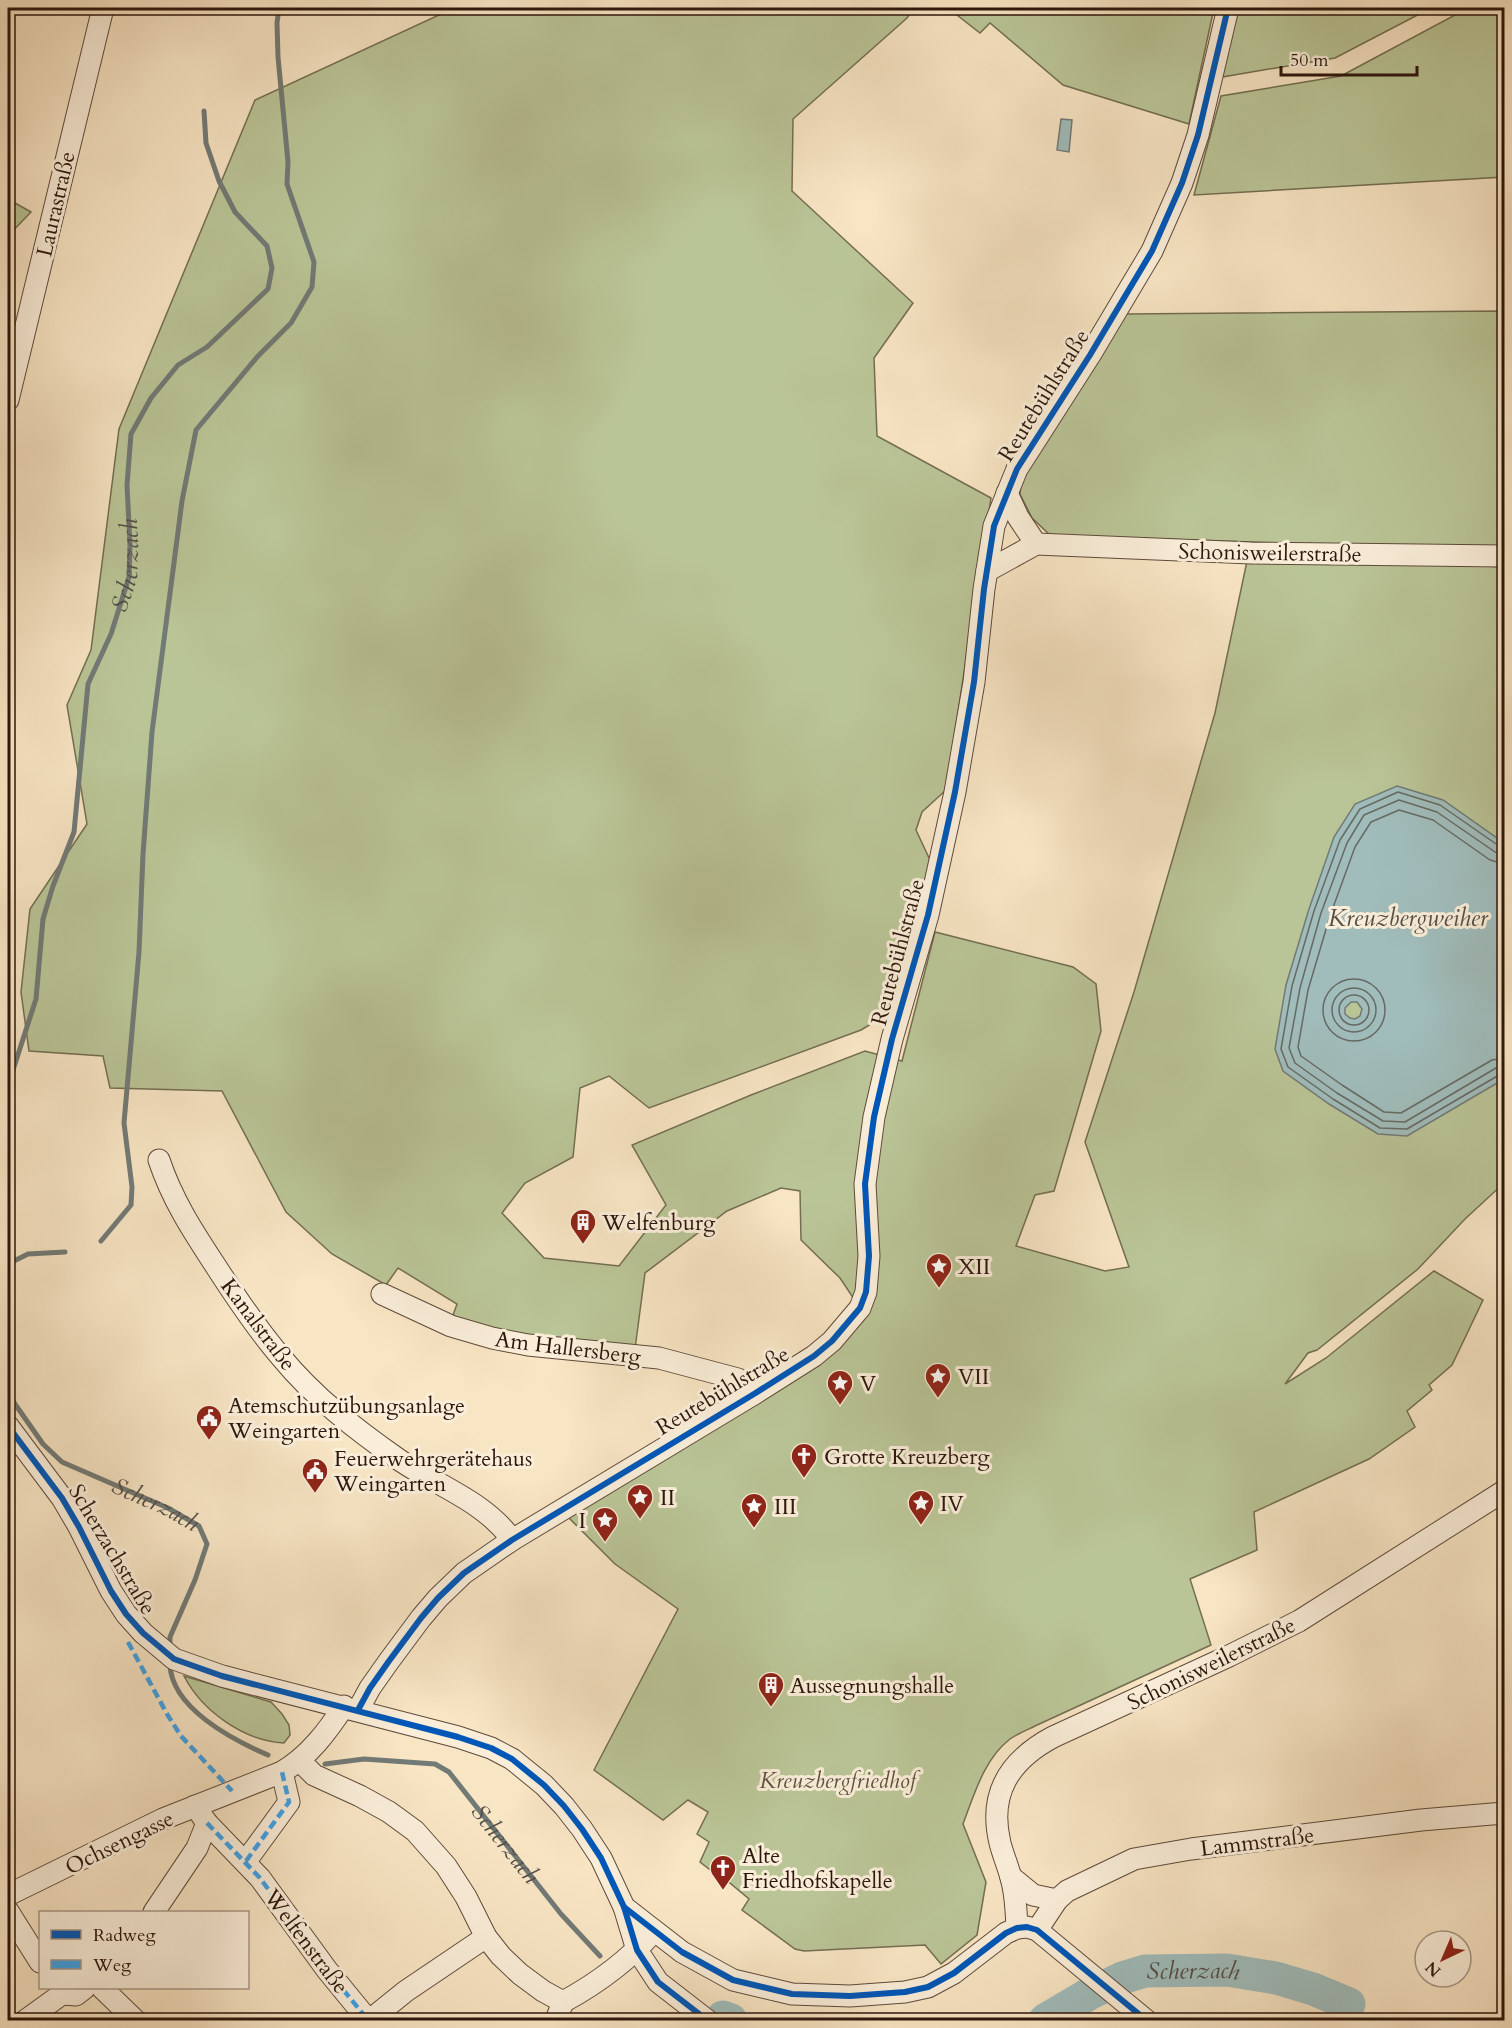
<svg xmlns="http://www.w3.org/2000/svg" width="1512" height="2028" font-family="Cardo,serif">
	<rect width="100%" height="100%" fill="#f8e5c4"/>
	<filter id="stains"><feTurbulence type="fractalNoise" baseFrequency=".00333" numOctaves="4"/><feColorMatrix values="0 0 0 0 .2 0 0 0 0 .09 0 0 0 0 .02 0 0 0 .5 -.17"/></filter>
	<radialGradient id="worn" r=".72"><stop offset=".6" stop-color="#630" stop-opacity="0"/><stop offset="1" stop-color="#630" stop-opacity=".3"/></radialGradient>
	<g fill="#bac597" stroke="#736e52" stroke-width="1.5">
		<path d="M454 8H914L907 18 793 119 792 191 913 303 874 358 877 436 991 498 946 790 922 812 916 830 930 860 891 1012 861 1030 649 1108 609 1076 580 1088 573 1157 525 1183 502 1213 544 1258 619 1266 666 1205 632 1145 751 1095 865 1051 902 1061 935 932 1073 967 1096 984 1101 1031 1054 1191 1035 1195 1016 1246 1105 1271 1129 1267 1085 1142 1134 992 1215 713 1247 561 1490 566 1504 568V1183L1465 1219 1418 1269 1317 1350 1308 1353 1285 1384 1326 1358 1434 1271 1483 1300 1452 1365 1429 1385 1432 1390 1407 1411 1415 1427 1369 1459 1254 1512 1257 1550 1190 1579 1211 1645 1035 1726C1027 1730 1017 1734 1010 1739 984 1759 974 1795 963 1824L986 1882 977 1935 941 1964 925 1945 804 1951 795 1949 742 1910 749 1899 719 1874 717 1875 700 1862 709 1842 697 1834 708 1812 688 1800 663 1820 594 1770 678 1609 615 1564 565 1514 754 1394 860 1308 840 1278 801 1240 800 1191 781 1188 727 1211 645 1273 635 1349 536 1338 452 1318 457 1304 398 1268 386 1285 332 1254 286 1212 222 1091 110 1088 103 1056 29 1051 21 992 30 909 87 824 67 705 91 650 119 429 255 100Z"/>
		<path d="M948 8H1214L1189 124 1063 85 990 23 980 33Z"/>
		<path d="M1236 8H1431L1335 58 1222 77Z"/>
		<path d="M1468 8H1504V177L1194 195 1221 96 1341 76Z"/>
		<path d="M8 199 31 212 8 236Z"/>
		<path d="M1504 311V551L1050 535 1032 518 1020 494 1022 476 1126 314Z"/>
		<path d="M184 1676 271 1702 282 1714 289 1725 290 1735 284 1743C244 1741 202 1711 184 1676Z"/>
	</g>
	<g fill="#a0bdbc" stroke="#727a76" stroke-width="1.5" fill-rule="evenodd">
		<path d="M1061 119 1072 120 1069 152 1057 150Z"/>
		<path d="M1397 786 1443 800 1504 843V1079L1407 1136 1378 1134 1329 1104 1283 1071 1275 1049 1286 985 1309 909 1334 837 1355 804ZM1351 1002H1357L1362 1009 1360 1016 1355 1019 1350 1018 1345 1014V1008Z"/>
	</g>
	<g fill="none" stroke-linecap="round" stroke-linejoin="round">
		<g stroke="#666a64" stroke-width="1.5">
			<path d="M1504 847 1499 846 1440 805 1398 792 1360 809 1340 840 1314 911 1292 986 1281 1049 1288 1067 1333 1099 1380 1128 1407 1129 1499 1075 1504 1074"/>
			<path d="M1504 855 1495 852 1437 812 1399 800 1364 815 1347 843 1321 913 1300 988 1289 1048 1295 1063 1337 1093 1383 1121 1405 1122 1496 1068 1504 1067"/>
			<path d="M1504 864 1490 860 1433 820 1399 810 1371 822 1355 847 1330 916 1308 990 1298 1047 1301 1056 1342 1085 1384 1112 1401 1113 1492 1060 1504 1058"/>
			<circle cx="1354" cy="1010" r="31"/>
			<circle cx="1354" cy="1010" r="22"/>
			<circle cx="1354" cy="1010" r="15"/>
		</g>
		<g stroke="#727a76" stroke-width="5">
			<path id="s1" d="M8 1077 13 1070 36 999 43 919 53 886 74 832 88 684 111 634 129 577 130 545 127 485 131 434 151 398 178 365 207 347 268 289 272 268 267 246 235 212 219 181 206 143 204 111"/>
			<path d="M101 1241 131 1205 132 1187 124 1123 139 952 143 854 152 732 182 501 196 430 258 356 291 323 312 287 314 262 287 184 288 162 278 57 277 23 279 8"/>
			<path d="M8 1264 28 1254 65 1252"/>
			<path id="s2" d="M8 1394 43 1444 62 1462 168 1508 199 1526 207 1544 195 1580 170 1637V1649"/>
			<path d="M170 1664C171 1708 233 1740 268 1755"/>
			<path id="s3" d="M325 1764 364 1759 435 1764 449 1772 561 1914 600 1956"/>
		</g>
		<g stroke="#a0bdbc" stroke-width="33">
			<path d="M723 2017 731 2020"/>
			<path id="s4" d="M1045 2020 1089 1994 1122 1978 1145 1971 1227 1970 1276 1978 1313 1989 1349 2004"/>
		</g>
		<g stroke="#5f4a3b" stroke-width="23">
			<g id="minor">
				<path d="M8 400 103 8"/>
				<path d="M1007 493 1018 517 1036 544"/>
				<path d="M987 571 1036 544 1251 553 1504 556"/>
				<path d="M159 1160C172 1199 192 1230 215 1265 235 1296 256 1328 281 1357 314 1397 355 1429 398 1459 435 1485 485 1501 512 1540"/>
				<path d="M382 1294 451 1326 492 1338 528 1345 659 1358 738 1379 754 1394"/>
				<path d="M8 1426 62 1498 79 1527 111 1591 126 1614 143 1633 174 1659 222 1676 458 1737 491 1748 512 1759 544 1785 564 1806 582 1829 601 1858 624 1907 682 1952 733 1980 792 1994 850 1996 905 1992 928 1987 954 1973 1006 1933 1017 1928 1027 1927 1037 1930 1146 2020"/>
				<path d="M358 1710 370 1688 389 1661 421 1618 438 1598 464 1573 512 1540 754 1394 814 1356 832 1341 860 1308 866 1292 869 1256 865 1184 874 1117 892 1039 928 915 955 792 974 682 984 589 994 526 1017 469 1090 355 1152 251 1182 183 1198 135 1228 8"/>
				<path d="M300 1761 314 1775 360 1796 389 1812 415 1831 446 1866 466 1897 486 1937 501 1956 520 1974 543 1991 563 2002C598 1983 628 1961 654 1931"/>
				<path d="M195 1806 207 1823 260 1878 327 1970 368 2020"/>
				<path d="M246 1861 289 1802 282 1772"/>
				<path d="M1011 1877 1033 1895 1057 1900"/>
				<path d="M8 1895 163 1819 282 1772C309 1756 327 1732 344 1706"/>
				<path d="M624 1907 637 1950 658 1982 707 2020"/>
				<path d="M8 1911 40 1962"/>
				<path d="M154 1912 197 1848 207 1823"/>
				<path d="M1017 1928C1016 1911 1016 1894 1011 1878 1008 1866 1003 1855 1000 1843 988 1793 1010 1760 1053 1737L1229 1656 1299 1621 1504 1491"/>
				<path d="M1037 1930 1057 1900 1067 1891 1134 1859 1191 1849 1421 1820 1504 1813"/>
				<path d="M102 1988 135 2020"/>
				<path d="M62 1994 76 1995 85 1988"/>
				<path d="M26 2020 62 1994"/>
				<path d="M370 2020 406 1991 486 1937"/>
				<path d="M556 2020 563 2002"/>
			</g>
		</g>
		<use href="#minor" stroke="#faeed9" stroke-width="21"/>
		<g stroke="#3ea2e9" stroke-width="4.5" stroke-dasharray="9 4.5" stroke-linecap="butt">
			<path d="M128 1642 167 1714 181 1736 232 1791"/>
			<path d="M207 1823 260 1878 327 1970 368 2020"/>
			<path d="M246 1861 289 1802 282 1772"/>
		</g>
		<g stroke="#faeed9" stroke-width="10">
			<g id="cycleway">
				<path d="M8 1426 62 1498 79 1527 111 1591 126 1614 143 1633 174 1659 222 1676 458 1737 491 1748 512 1759 544 1785 564 1806 582 1829 601 1858 624 1907 682 1952 733 1980 792 1994 850 1996 905 1992 928 1987 954 1973 1006 1933 1017 1928 1027 1927 1037 1930 1146 2020"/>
				<path d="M358 1710 370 1688 389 1661 421 1618 438 1598 464 1573 512 1540 754 1394 814 1356 832 1341 860 1308 866 1292 869 1256 865 1184 874 1117 892 1039 928 915 955 792 974 682 984 589 994 526 1017 469 1090 355 1152 251 1182 183 1198 135 1228 8"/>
				<path d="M624 1907 637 1950 658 1982 707 2020"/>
			</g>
		</g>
		<use href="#cycleway" stroke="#0057b8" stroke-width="6"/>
	</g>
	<defs>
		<g id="building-pin" transform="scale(1.35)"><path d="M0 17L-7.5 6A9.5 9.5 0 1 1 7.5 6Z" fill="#8f2418" stroke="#faeed9"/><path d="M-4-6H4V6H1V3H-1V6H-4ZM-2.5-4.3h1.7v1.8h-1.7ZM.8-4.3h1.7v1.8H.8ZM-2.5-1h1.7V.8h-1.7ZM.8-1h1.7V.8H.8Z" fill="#fff"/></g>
		<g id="sight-pin" transform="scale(1.35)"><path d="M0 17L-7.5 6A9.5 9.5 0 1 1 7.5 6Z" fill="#8f2418" stroke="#faeed9"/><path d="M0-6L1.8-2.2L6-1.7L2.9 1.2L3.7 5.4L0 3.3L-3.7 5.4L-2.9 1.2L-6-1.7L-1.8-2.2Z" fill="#fff"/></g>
		<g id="civic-pin" transform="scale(1.35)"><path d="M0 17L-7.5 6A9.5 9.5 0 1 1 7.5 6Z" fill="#8f2418" stroke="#faeed9"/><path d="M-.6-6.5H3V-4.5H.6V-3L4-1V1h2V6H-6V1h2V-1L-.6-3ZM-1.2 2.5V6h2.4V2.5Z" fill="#fff"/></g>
		<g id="church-pin" transform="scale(1.35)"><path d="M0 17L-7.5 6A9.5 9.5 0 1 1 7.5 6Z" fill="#8f2418" stroke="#faeed9"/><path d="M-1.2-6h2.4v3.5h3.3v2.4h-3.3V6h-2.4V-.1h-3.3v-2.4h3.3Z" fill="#fff"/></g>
	</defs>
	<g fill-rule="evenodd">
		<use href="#building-pin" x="583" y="1222"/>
		<use href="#sight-pin" x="939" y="1266"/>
		<use href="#sight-pin" x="938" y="1376"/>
		<use href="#sight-pin" x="840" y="1383"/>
		<use href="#civic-pin" x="209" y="1418"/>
		<use href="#church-pin" x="804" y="1456"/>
		<use href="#civic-pin" x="315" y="1471"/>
		<use href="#sight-pin" x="640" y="1497"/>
		<use href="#sight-pin" x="921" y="1503"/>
		<use href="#sight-pin" x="754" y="1506"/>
		<use href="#sight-pin" x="605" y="1520"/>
		<use href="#building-pin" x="771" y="1685"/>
		<use href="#church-pin" x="723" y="1868"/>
	</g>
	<g text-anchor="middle" stroke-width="6" stroke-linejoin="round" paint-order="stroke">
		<g font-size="22" fill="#2c160d" stroke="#faeed9">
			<text transform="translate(55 204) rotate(-77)" y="8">Laurastraße</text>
			<text transform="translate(1043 395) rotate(-58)" y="8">Reutebühlstraße</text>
			<text transform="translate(1270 552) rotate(1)" y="8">Schonisweilerstraße</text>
			<text transform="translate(897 952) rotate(-75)" y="8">Reutebühlstraße</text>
			<text transform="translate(259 1324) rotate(53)" y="8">Kanalstraße</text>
			<text transform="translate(568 1347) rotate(7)" y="8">Am Hallersberg</text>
			<text transform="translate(722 1390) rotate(-31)" y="8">Reutebühlstraße</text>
			<text transform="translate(113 1549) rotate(59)" y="8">Scherzachstraße</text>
			<text transform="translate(1211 1663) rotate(-26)" y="8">Schonisweilerstraße</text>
			<text transform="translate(1257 1841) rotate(-7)" y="8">Lammstraße</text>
			<text transform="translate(119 1842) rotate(-26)" y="8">Ochsengasse</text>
			<text transform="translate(307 1941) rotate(53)" y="8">Welfenstraße</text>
		</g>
		<g font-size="22" fill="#2c160d" stroke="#faeed9" text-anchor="start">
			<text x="602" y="1230">Welfenburg</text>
			<text x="958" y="1274">XII</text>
			<text x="958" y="1384">VII</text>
			<text x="860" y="1391">V</text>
			<text x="228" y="1413">Atemschutzübungsanlage<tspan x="228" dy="25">Weingarten</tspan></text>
			<text x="824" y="1464">Grotte Kreuzberg</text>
			<text x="334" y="1466">Feuerwehrgerätehaus<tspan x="334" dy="25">Weingarten</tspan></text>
			<text x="660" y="1505">II</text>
			<text x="940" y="1511">IV</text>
			<text x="774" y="1514">III</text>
			<text x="586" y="1528" text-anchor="end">I</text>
			<text x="790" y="1693">Aussegnungshalle</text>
			<text x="742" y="1863">Alte<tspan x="742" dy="25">Friedhofskapelle</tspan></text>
		</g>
		<g font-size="22" font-style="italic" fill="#5e533d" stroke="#faeed9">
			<text x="838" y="1788">Kreuzbergfriedhof</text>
		</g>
		<g font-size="24" font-style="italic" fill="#55504a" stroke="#faeed9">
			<text dy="8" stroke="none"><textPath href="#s1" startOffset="531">Scherzach</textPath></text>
			<text x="1408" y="926">Kreuzbergweiher</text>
			<text dy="8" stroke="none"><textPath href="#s2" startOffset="190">Scherzach</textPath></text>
			<text dy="8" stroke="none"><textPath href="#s3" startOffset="218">Scherzach</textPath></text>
			<text dy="8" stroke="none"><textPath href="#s4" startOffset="160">Scherzach</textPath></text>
		</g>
	</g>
	<rect width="1512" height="2028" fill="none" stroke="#f8e5c4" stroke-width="30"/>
	<rect x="9" y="9" width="1494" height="2010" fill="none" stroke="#2c160d" stroke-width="3"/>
	<rect x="15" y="15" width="1482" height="1998" fill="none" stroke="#2c160d" stroke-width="1.5"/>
	<rect x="39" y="1911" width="210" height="78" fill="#faeed9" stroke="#a89887" stroke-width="1.5"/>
	<rect x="51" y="1930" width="30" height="9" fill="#0057b8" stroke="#a89887" stroke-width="1.5"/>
	<text x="93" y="1941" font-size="18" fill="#2c160d">Radweg</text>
	<rect x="51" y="1960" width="30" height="9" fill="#3ea2e9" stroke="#a89887" stroke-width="1.5"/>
	<text x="93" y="1971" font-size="18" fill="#2c160d">Weg</text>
	<g transform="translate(1443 1959) rotate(224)"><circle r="28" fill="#faeed9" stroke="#a89887" stroke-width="1.5"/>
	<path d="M0-4.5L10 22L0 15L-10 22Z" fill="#8f2418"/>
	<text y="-9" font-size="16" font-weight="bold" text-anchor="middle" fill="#2c160d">N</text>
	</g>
	<path d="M1281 66v9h136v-9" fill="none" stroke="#2c160d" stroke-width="3"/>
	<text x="1290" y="66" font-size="18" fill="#2c160d" stroke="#faeed9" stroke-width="4.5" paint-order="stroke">50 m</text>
	<rect width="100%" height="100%" filter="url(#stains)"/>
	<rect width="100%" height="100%" fill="url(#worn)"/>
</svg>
